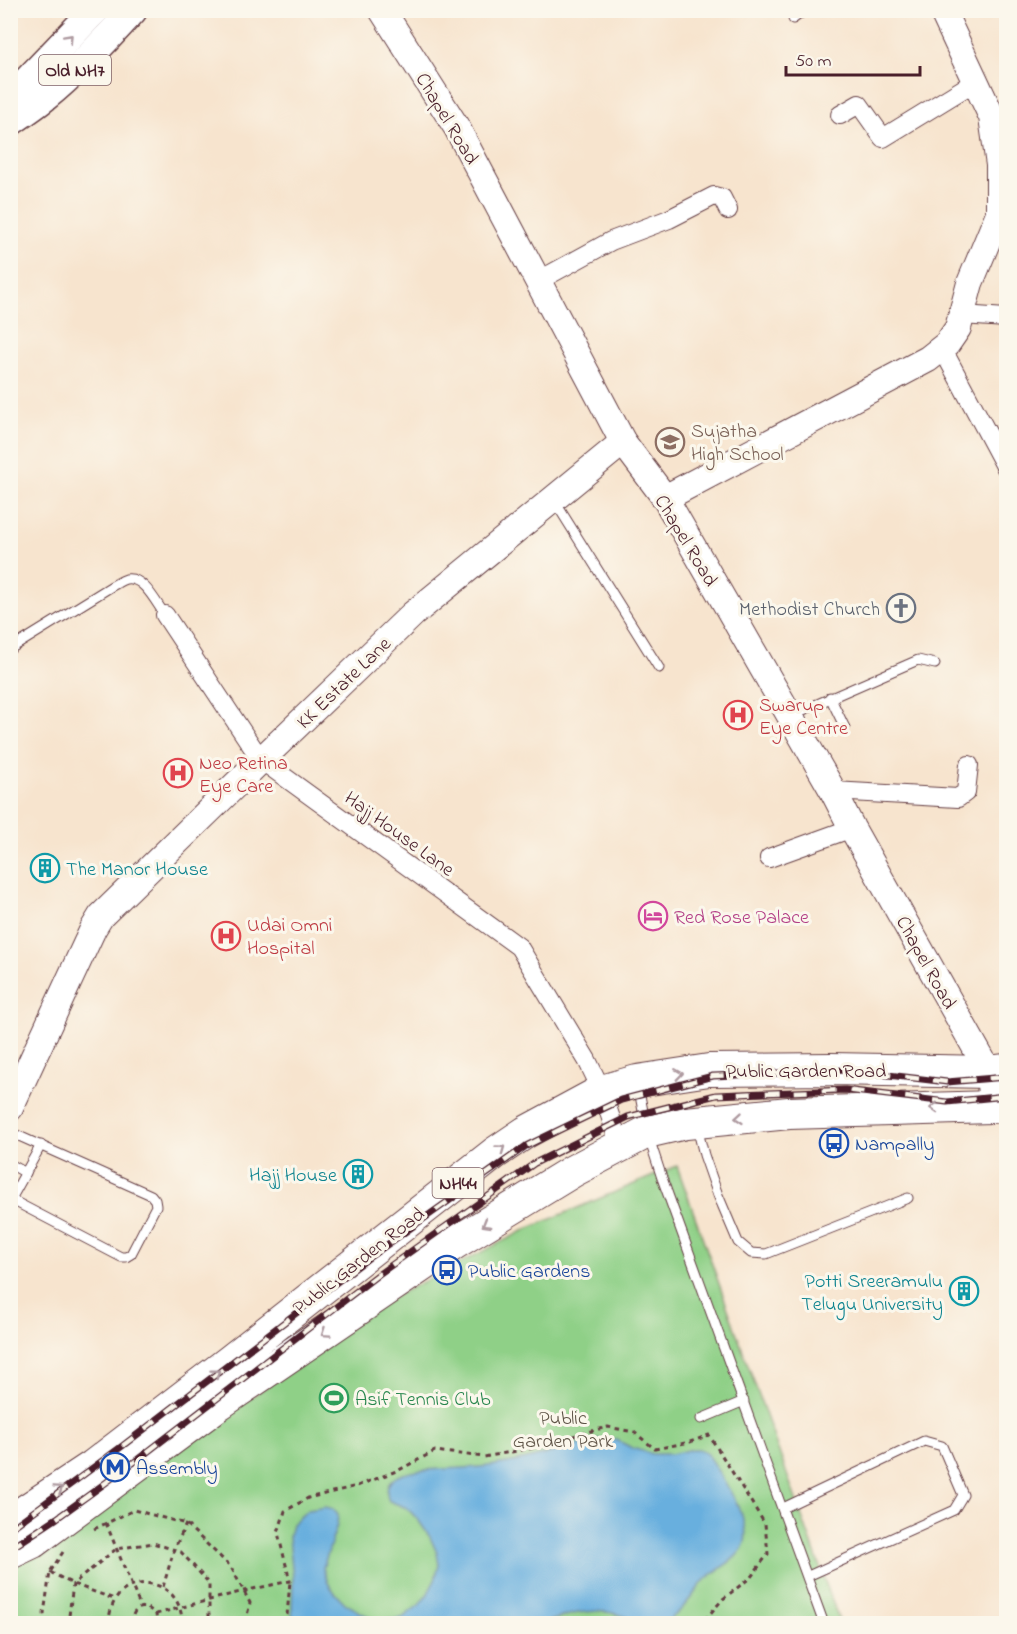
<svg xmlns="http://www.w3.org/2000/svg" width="1017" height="1634" font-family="'Indie Flower',sans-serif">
	<rect width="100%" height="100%" fill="#fbf7ec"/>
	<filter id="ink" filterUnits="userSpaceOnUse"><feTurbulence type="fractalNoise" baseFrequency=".0167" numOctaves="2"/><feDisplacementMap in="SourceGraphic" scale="12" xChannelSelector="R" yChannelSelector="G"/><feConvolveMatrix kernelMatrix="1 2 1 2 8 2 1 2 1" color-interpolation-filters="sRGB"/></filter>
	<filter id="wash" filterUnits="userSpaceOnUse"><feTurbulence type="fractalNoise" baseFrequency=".008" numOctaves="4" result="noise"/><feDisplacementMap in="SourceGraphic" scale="24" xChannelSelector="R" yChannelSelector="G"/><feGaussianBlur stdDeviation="1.35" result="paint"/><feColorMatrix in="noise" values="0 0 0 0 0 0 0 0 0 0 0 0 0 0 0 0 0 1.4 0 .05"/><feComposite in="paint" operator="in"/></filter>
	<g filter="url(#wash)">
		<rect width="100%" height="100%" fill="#f7e4ce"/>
		<path fill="#8fd087" stroke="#6c7859" stroke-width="1.5" d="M677 1166 840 1623 11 1624V1568L391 1298 527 1229Z"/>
		<path fill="#67afde" stroke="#586784" stroke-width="1.5" d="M597 1439 617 1440 632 1448 653 1454H672L692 1449H699L707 1454C719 1473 742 1506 745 1527 747 1537 745 1546 739 1553 729 1566 713 1570 703 1582 693 1594 677 1620 661 1623 643 1628 632 1618 617 1614 590 1607 566 1615 541 1624L293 1623 292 1608 293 1577 289 1537 292 1524 308 1510 326 1507 333 1509 338 1515 337 1525 323 1568 328 1583 335 1593 346 1604 371 1618 386 1620 402 1618 419 1605 427 1595 435 1580 439 1565 437 1553 430 1537 419 1521 407 1508 389 1501C386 1495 386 1486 392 1480 404 1468 446 1469 463 1468 510 1467 553 1452 597 1439Z"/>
	</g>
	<g filter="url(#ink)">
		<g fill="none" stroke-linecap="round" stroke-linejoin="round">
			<g stroke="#643d43" stroke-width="11">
				<g id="lane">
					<path d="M793 19 805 10"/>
					<path d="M554 500 659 668"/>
					<path d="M10 649 112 586C116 584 122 580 126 579 144 576 156 603 165 615"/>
					<path d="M830 697 845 728"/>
					<path d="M792 715 918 660 935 664"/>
					<path d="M638 1085 647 1132 662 1178 824 1624"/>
					<path d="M697 1127 704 1155 718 1195 738 1242 751 1253 766 1254 908 1198"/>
					<path d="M10 1132 151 1195 155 1200 156 1206 131 1254 126 1257H121L10 1199"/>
					<path d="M10 1164 26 1173"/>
					<path d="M11 1199 41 1145"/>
					<path d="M701 1419 744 1401"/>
					<path d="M783 1508 924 1441 942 1446 963 1495 954 1510 808 1576"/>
				</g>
			</g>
			<g stroke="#643d43" stroke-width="20">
				<g id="street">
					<path d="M840 115 859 104 883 138 976 81"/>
					<path d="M538 281 611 241 669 219 714 196 722 198 728 210"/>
					<path d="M962 315 1006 318"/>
					<path d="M942 348 1006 468"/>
					<path d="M165 615 261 760 519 947 587 1060 602 1091 620 1146"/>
					<path d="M833 791 958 798 966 792 969 765"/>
					<path d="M769 858 852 828"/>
				</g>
			</g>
			<g stroke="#643d43" stroke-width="28">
				<g id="secondary">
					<path d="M382 10 457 128 623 442 665 498 833 791 852 828 989 1072 992 1107"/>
					<path d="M665 498 928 359 947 344 958 328 970 283 999 213V165L992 117 942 10"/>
					<path d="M10 1108 93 929 101 916 261 760 413 614 623 442"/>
				</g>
			</g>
			<g stroke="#643d43" stroke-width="31">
				<g id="primary">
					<path d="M10 92 27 81 95 10"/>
					<path d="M10 122C22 114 34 106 45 97 77 71 105 41 133 10"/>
				</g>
			</g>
			<g stroke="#643d43" stroke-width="34">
				<g id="highway">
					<path d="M10 1521 93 1466 230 1361 495 1153 526 1132 602 1091 637 1081 709 1070 832 1069 989 1072 1006 1070"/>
					<path d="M10 1553 33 1542 219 1404 455 1243 573 1171 647 1132 686 1123 789 1113 992 1107 1006 1105"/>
				</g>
			</g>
			<g stroke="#643d43" stroke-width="3" stroke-dasharray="4.5 4.5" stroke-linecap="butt">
				<path d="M106 1523 141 1608"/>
				<path d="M94 1529 134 1510 186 1524 231 1567 250 1603 245 1624"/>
				<path d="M50 1572 73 1584 114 1599"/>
				<path d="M163 1587 174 1550 186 1524"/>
				<path d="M156 1614 244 1591 290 1581 278 1533 285 1511 308 1498 357 1486 399 1470 435 1451 484 1457 538 1447 583 1433 608 1427 634 1432 655 1449 690 1442 709 1435 765 1524 768 1554 751 1577 723 1599 701 1624"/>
				<path d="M46 1624 44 1614 50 1572 63 1552"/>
				<path d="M68 1624 73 1584 116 1549 153 1543 181 1552 209 1583V1624"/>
				<path d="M109 1624C109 1569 183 1571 182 1624"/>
				<path d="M121 1624 131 1622"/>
				<path d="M132 1624C131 1606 145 1603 156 1614L157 1624"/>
				<path d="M288 1624 287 1616 290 1581"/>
			</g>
			<use href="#lane" stroke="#fff" stroke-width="9"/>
			<use href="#street" stroke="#fff" stroke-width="18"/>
			<use href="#secondary" stroke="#fff" stroke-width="26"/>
			<use href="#primary" stroke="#fff" stroke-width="28"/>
			<use href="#highway" stroke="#fff" stroke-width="32"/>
			<g stroke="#4a1f2b" stroke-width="7">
				<g id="rail">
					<path d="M10 1529 121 1447 367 1259 526 1146 621 1100 713 1076 846 1070 947 1082 1006 1077"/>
					<path d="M10 1549 57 1518 133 1463 379 1274 535 1163 628 1117 716 1095 845 1090 947 1102 1006 1096"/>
				</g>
			</g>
			<use href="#rail" stroke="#fbf7ec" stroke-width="4.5" stroke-dasharray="14" stroke-linecap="butt"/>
		</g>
		<defs><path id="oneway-chevron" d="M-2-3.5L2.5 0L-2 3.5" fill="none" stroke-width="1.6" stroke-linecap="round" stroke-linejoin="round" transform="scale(1.5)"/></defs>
		<g stroke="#ae9aa0">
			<use href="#oneway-chevron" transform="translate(69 38) rotate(-47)"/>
			<use href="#oneway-chevron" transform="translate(679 1074) rotate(-8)"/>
			<use href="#oneway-chevron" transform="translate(934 1108) rotate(178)"/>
			<use href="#oneway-chevron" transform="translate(739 1118) rotate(175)"/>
			<use href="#oneway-chevron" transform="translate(501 1149) rotate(-36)"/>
			<use href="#oneway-chevron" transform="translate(486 1224) rotate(149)"/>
			<use href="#oneway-chevron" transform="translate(325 1333) rotate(146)"/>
			<use href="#oneway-chevron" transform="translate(216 1373) rotate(-37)"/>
			<use href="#oneway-chevron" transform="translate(59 1489) rotate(-34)"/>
		</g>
	</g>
	<defs>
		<g id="school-ring" transform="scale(1.5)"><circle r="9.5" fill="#fbf7ec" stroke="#8d6e63" stroke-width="1.5"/><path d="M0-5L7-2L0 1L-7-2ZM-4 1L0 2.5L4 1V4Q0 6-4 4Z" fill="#8d6e63"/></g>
		<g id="church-ring" transform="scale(1.5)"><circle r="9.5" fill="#fbf7ec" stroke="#6b7280" stroke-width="1.5"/><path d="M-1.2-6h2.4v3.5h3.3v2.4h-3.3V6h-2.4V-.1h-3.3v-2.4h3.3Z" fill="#6b7280"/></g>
		<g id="hospital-ring" transform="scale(1.5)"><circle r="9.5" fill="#fbf7ec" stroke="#e0444e" stroke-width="1.5"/><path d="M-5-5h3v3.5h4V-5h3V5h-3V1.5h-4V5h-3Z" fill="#e0444e"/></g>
		<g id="building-ring" transform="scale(1.5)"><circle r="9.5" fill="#fbf7ec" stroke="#0f9aa8" stroke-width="1.5"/><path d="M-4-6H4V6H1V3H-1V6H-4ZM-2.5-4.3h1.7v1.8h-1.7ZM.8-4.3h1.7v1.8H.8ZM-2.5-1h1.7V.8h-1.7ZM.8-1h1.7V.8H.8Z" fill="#0f9aa8"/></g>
		<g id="hotel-ring" transform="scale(1.5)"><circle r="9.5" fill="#fbf7ec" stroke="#d1479c" stroke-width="1.5"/><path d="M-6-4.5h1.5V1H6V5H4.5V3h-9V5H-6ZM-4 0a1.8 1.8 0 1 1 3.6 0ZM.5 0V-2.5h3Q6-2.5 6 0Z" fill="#d1479c"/></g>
		<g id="bus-ring" transform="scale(1.5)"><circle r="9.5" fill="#fbf7ec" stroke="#1a4fb4" stroke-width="1.5"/><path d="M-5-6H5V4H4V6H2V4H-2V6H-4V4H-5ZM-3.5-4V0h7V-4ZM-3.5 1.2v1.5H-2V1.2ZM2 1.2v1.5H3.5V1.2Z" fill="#1a4fb4"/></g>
		<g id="stadium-ring" transform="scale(1.5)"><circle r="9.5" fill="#fbf7ec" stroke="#2e9e5b" stroke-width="1.5"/><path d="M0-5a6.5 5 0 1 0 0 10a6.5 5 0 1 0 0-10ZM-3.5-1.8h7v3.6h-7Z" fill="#2e9e5b"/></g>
		<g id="metro-ring" transform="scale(1.5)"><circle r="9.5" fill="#fbf7ec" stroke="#1a4fb4" stroke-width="1.5"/><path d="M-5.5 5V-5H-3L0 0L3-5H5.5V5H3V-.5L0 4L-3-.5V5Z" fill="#1a4fb4"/></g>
	</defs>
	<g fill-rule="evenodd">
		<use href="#school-ring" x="670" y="442"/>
		<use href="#church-ring" x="901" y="608"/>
		<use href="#hospital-ring" x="738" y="715"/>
		<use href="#hospital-ring" x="178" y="773"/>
		<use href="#building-ring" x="45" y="868"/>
		<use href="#hotel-ring" x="653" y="916"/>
		<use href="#hospital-ring" x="226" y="936"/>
		<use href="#bus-ring" x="834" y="1143"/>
		<use href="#building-ring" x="358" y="1174"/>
		<use href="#bus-ring" x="447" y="1270"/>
		<use href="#building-ring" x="964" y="1291"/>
		<use href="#stadium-ring" x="334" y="1398"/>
		<use href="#metro-ring" x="115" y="1467"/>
	</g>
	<g text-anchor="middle" stroke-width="6" stroke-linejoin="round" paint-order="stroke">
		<g fill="#fbf7ec" stroke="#7f6065" stroke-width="1.5">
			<rect x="39" y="55" width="72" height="30" rx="4.5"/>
			<rect x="432.5" y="1168" width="51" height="30" rx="4.5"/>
		</g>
		<g font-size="18" font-weight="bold" fill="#4a1f2b">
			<text x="75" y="76">Old NH7</text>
			<text x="458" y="1189">NH44</text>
		</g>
		<g font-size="20" fill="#4a1f2b" stroke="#fbf7ec">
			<text transform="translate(448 118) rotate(59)" y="7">Chapel Road</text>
			<text transform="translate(687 540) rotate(59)" y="7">Chapel Road</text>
			<text transform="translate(343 682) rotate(-44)" y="7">KK Estate Lane</text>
			<text transform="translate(400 833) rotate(36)" y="7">Hajj House Lane</text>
			<text transform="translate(927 962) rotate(61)" y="7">Chapel Road</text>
			<text x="806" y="1077">Public Garden Road</text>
			<text transform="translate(358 1260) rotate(-38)" y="7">Public Garden Road</text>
		</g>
		<g font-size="20" fill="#785e54" stroke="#fbf7ec" text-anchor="start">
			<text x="691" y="437">Sujatha<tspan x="691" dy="23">High School</tspan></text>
		</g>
		<g font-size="20" fill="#5b616d" stroke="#fbf7ec" text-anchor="end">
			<text x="880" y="615">Methodist Church</text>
		</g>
		<g font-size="20" fill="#be3a42" stroke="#fbf7ec" text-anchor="start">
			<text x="759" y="711">Swarup<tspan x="759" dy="23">Eye Centre</tspan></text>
			<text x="199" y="769">Neo Retina<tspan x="199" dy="23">Eye Care</tspan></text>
			<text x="247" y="931">Udai Omni<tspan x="247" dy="23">Hospital</tspan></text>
		</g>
		<g font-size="20" fill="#0d838f" stroke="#fbf7ec" text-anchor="end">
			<text x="66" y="875" text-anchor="start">The Manor House</text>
			<text x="337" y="1181">Hajj House</text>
			<text x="943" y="1287">Potti Sreeramulu<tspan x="943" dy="23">Telugu University</tspan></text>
		</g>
		<g font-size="20" fill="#b23c85" stroke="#fbf7ec" text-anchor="start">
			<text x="674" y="923">Red Rose Palace</text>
		</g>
		<g font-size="20" fill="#164399" stroke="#fbf7ec" text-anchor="start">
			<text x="855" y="1150">Nampally</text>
			<text x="468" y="1277">Public Gardens</text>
			<text x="136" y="1474">Assembly</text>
		</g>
		<g font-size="20" fill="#27864d" stroke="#fbf7ec" text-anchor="start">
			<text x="355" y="1405">Asif Tennis Club</text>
		</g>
		<g font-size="20" fill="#5f5447" stroke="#fbf7ec">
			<text x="563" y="1424">Public<tspan x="563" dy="23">Garden Park</tspan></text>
		</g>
	</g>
	<rect width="1017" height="1634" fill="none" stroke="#fbf7ec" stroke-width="36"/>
	<path d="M786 66v9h134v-9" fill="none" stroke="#4a1f2b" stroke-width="3"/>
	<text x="795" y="66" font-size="18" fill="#4a1f2b" stroke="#fbf7ec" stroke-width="4.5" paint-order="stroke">50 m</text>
</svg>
